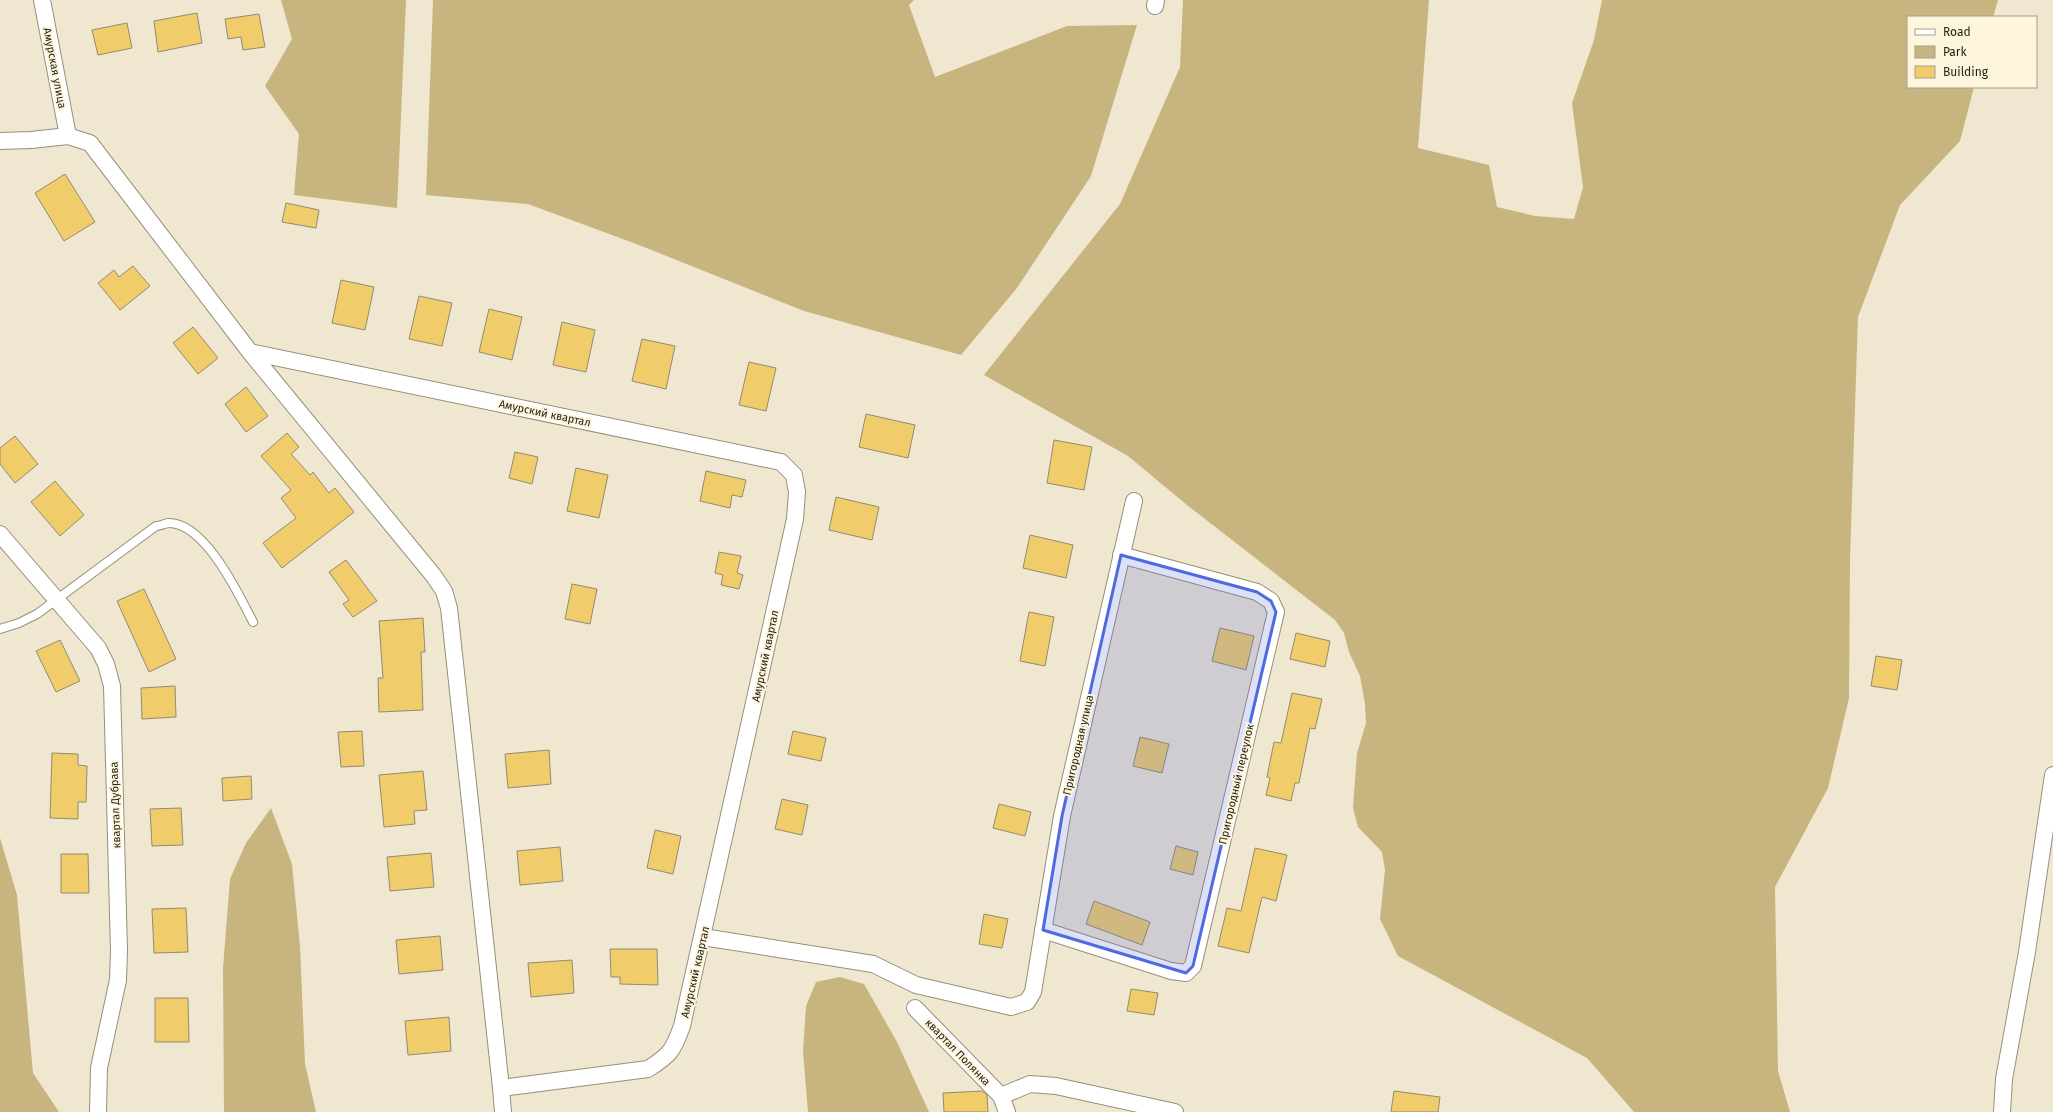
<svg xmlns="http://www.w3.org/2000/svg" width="2053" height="1112" font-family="'Fira Sans',sans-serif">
	<rect width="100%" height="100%" fill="#f0e7d0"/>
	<g fill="#c8b47e">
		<path d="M281 0H406L397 208 294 195 299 134 265 86 292 39Z"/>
		<path d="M433 0H914L909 5 935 77 1067 26 1137 25 1091 176 1017 288 961 355 804 311 639 245 528 204 426 195Z"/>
		<path d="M1183 0H1429L1418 148 1489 165 1497 207 1535 216 1574 219 1583 187 1572 103 1594 40 1602 0H1998L1993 17H1908V87H1974L1960 141 1900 205 1858 317 1850 558 1849 698 1828 788 1775 887 1778 1071 1790 1112H1634L1587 1058 1398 956 1380 919 1385 870 1382 852 1358 827 1353 808 1357 753 1366 723 1365 704 1360 676 1349 652 1344 633 1335 620 1187 505 1128 456 984 375 1120 204 1180 67Z"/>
		<path d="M271 808 292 864 300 946 305 1064 316 1112H224L223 968 230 879 246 843Z"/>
		<path d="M0 838 17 895 33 1073 59 1112H0Z"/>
		<path d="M840 977 864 984 897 1042 929 1112H808L803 1051 806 1006 816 982Z"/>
	</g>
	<g fill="#f0cd6a" stroke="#928a74">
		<path d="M197 13 202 43 158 52 154 21Z"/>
		<path d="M259 14 265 47 243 50 241 37 228 39 225 19Z"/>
		<path d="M127 23 132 48 98 55 92 30Z"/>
		<path d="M65 174 95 222 64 241 35 193Z"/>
		<path d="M286 203 319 210 316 228 282 222Z"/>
		<path d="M133 266 150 286 120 310 98 283 114 270 119 277Z"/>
		<path d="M341 280 374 287 365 330 332 323Z"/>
		<path d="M419 296 452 303 442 346 409 339Z"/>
		<path d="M489 309 522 317 512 360 479 352Z"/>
		<path d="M562 322 595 330 586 372 553 365Z"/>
		<path d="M193 327 218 358 198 374 173 343Z"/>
		<path d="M642 339 675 346 666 389 632 381Z"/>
		<path d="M749 362 776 368 766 411 739 405Z"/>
		<path d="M246 387 268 416 246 432 225 404Z"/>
		<path d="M866 414 915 425 908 458 859 447Z"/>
		<path d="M287 433 299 447 291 454 310 475 313 472 329 493 335 488 354 512 282 568 263 543 296 518 281 498 291 490 261 456Z"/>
		<path d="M15 436 38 464 15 483 0 464V448Z"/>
		<path d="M1054 440 1092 447 1084 490 1047 483Z"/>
		<path d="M515 452 538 457 532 484 509 478Z"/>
		<path d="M576 468 608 475 599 518 567 511Z"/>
		<path d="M706 471 746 480 742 497 732 495 730 508 700 501Z"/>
		<path d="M55 481 84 515 60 536 31 502Z"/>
		<path d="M836 497 879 507 872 540 829 530Z"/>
		<path d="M1030 535 1073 545 1066 578 1023 568Z"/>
		<path d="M719 552 741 556 737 573 743 575 739 589 721 585 723 575 715 573Z"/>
		<path d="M346 560 377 601 353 617 343 604 349 600 329 572Z"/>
		<path d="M572 584 597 589 590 624 565 619Z"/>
		<path d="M144 589 176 659 149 672 117 601Z"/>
		<path d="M1029 612 1054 617 1045 666 1020 661Z"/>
		<path d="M423 618 425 652H421L423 710 379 712 378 678H383L379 621Z"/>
		<path d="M1220 628 1254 636 1246 670 1212 661Z"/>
		<path d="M1296 633 1330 641 1325 667 1290 659Z"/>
		<path d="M60 640 80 681 56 692 36 651Z"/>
		<path d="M1876 656 1902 660 1897 690 1871 686Z"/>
		<path d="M175 686 176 717 142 719 141 688Z"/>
		<path d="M1292 693 1322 699 1315 729 1310 728 1299 783H1295L1291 801 1266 795 1270 778 1267 777 1274 742 1281 743Z"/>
		<path d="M362 731 364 766 341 767 338 732Z"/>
		<path d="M793 731 826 738 821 761 788 754Z"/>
		<path d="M1140 737 1169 744 1162 773 1133 766Z"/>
		<path d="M549 750 551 784 508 788 505 754Z"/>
		<path d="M52 753 78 754V765L87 766 86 802H78V819L50 818Z"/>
		<path d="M423 771 427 810 414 811 415 824 384 827 379 775Z"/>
		<path d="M251 776 252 799 223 801 222 778Z"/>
		<path d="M782 799 808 805 802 835 775 829Z"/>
		<path d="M999 804 1031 812 1025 836 993 828Z"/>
		<path d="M181 808 183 845 152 846 150 809Z"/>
		<path d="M655 830 681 836 673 874 647 868Z"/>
		<path d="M1176 846 1198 852 1193 875 1170 869Z"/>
		<path d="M560 847 563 881 520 885 517 851Z"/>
		<path d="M1255 848 1287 855 1276 901 1262 897 1249 953 1218 946 1227 908 1241 911Z"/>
		<path d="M431 853 434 887 390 891 387 857Z"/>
		<path d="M61 854H88L89 893H61Z"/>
		<path d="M1094 901 1150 922 1142 945 1086 924Z"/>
		<path d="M186 908 188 952 154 953 152 909Z"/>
		<path d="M984 914 1008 919 1002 948 979 944Z"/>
		<path d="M440 936 443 970 399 974 396 940Z"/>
		<path d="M610 949H657L658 985 620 984V977H611Z"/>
		<path d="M572 960 574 993 531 997 528 963Z"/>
		<path d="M1131 989 1158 993 1154 1015 1127 1011Z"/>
		<path d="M155 998H188L189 1042H155Z"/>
		<path d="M449 1017 451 1051 408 1055 405 1021Z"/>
		<path d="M982 1091 987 1095 988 1112H944L943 1093Z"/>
		<path d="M1394 1091 1440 1097 1438 1112H1391Z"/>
	</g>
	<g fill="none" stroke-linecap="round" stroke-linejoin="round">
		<g stroke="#978f79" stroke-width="10">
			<path id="service" d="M0 629 19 623 37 614 156 526C159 526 164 524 168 523 205 522 239 595 253 622"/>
		</g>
		<g stroke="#978f79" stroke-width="18">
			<g id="minor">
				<path d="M42 0 68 136"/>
				<path d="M1155 6 1156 0"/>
				<path d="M0 141 31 140 68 136 90 143 250 352 433 575 444 591 449 608 501 1088 648 1069C670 1055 673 1051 682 1026L795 519 797 492 794 475 781 462 250 352"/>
				<path d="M0 534 98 648 106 664 112 686 119 951 118 980 99 1068 98 1112"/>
				<path d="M1043 930 1171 971 1186 973 1193 966 1276 612 1271 601 1257 592 1121 555"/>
				<path d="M703 937 873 964 916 985 1011 1007 1027 1002 1033 992 1062 816 1134 501"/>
				<path d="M915 1008 1001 1096 1007 1112"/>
				<path d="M501 1088 503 1112"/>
				<path d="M1001 1096 1030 1084 1056 1086 1175 1112"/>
				<path d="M2002 1112 2004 1079 2027 952 2053 775"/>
			</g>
		</g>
		<use href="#service" stroke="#fff" stroke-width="8"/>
		<use href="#minor" stroke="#fff" stroke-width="16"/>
	</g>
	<path fill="#4f69de" fill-opacity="0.2" stroke="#4f69de" stroke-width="3" stroke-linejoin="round" d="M1121 555 1257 592 1271 601 1276 612 1193 966 1186 973 1043 930 1062 816Z"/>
	<g text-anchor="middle" stroke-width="4" stroke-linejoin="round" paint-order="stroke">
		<g font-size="11" fill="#211e15" stroke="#fef5dd">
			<text transform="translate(55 68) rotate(79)" y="4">Амурская улица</text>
			<text transform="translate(545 413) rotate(12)" y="4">Амурский квартал</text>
			<text transform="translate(765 656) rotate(-78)" y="4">Амурский квартал</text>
			<text transform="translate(1078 745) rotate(-77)" y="4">Пригородная улица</text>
			<text transform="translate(1236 784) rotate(-77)" y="4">Пригородный переулок</text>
			<text transform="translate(115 805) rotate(-92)" y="4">квартал Дубрава</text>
			<text transform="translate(695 972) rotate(-77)" y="4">Амурский квартал</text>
			<text transform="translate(958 1052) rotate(46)" y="4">квартал Полянка</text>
		</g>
	</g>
	<rect x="1907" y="16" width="130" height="72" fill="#fef5dd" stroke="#a69f8d"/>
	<rect x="1915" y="29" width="20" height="6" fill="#ffffff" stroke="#a69f8d"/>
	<text x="1943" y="36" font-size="12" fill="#211e15">Road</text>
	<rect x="1915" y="46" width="20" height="12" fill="#c8b47e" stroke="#a69f8d"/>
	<text x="1943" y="56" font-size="12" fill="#211e15">Park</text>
	<rect x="1915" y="66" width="20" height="12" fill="#f0cd6a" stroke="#a69f8d"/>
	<text x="1943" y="76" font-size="12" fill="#211e15">Building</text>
</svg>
